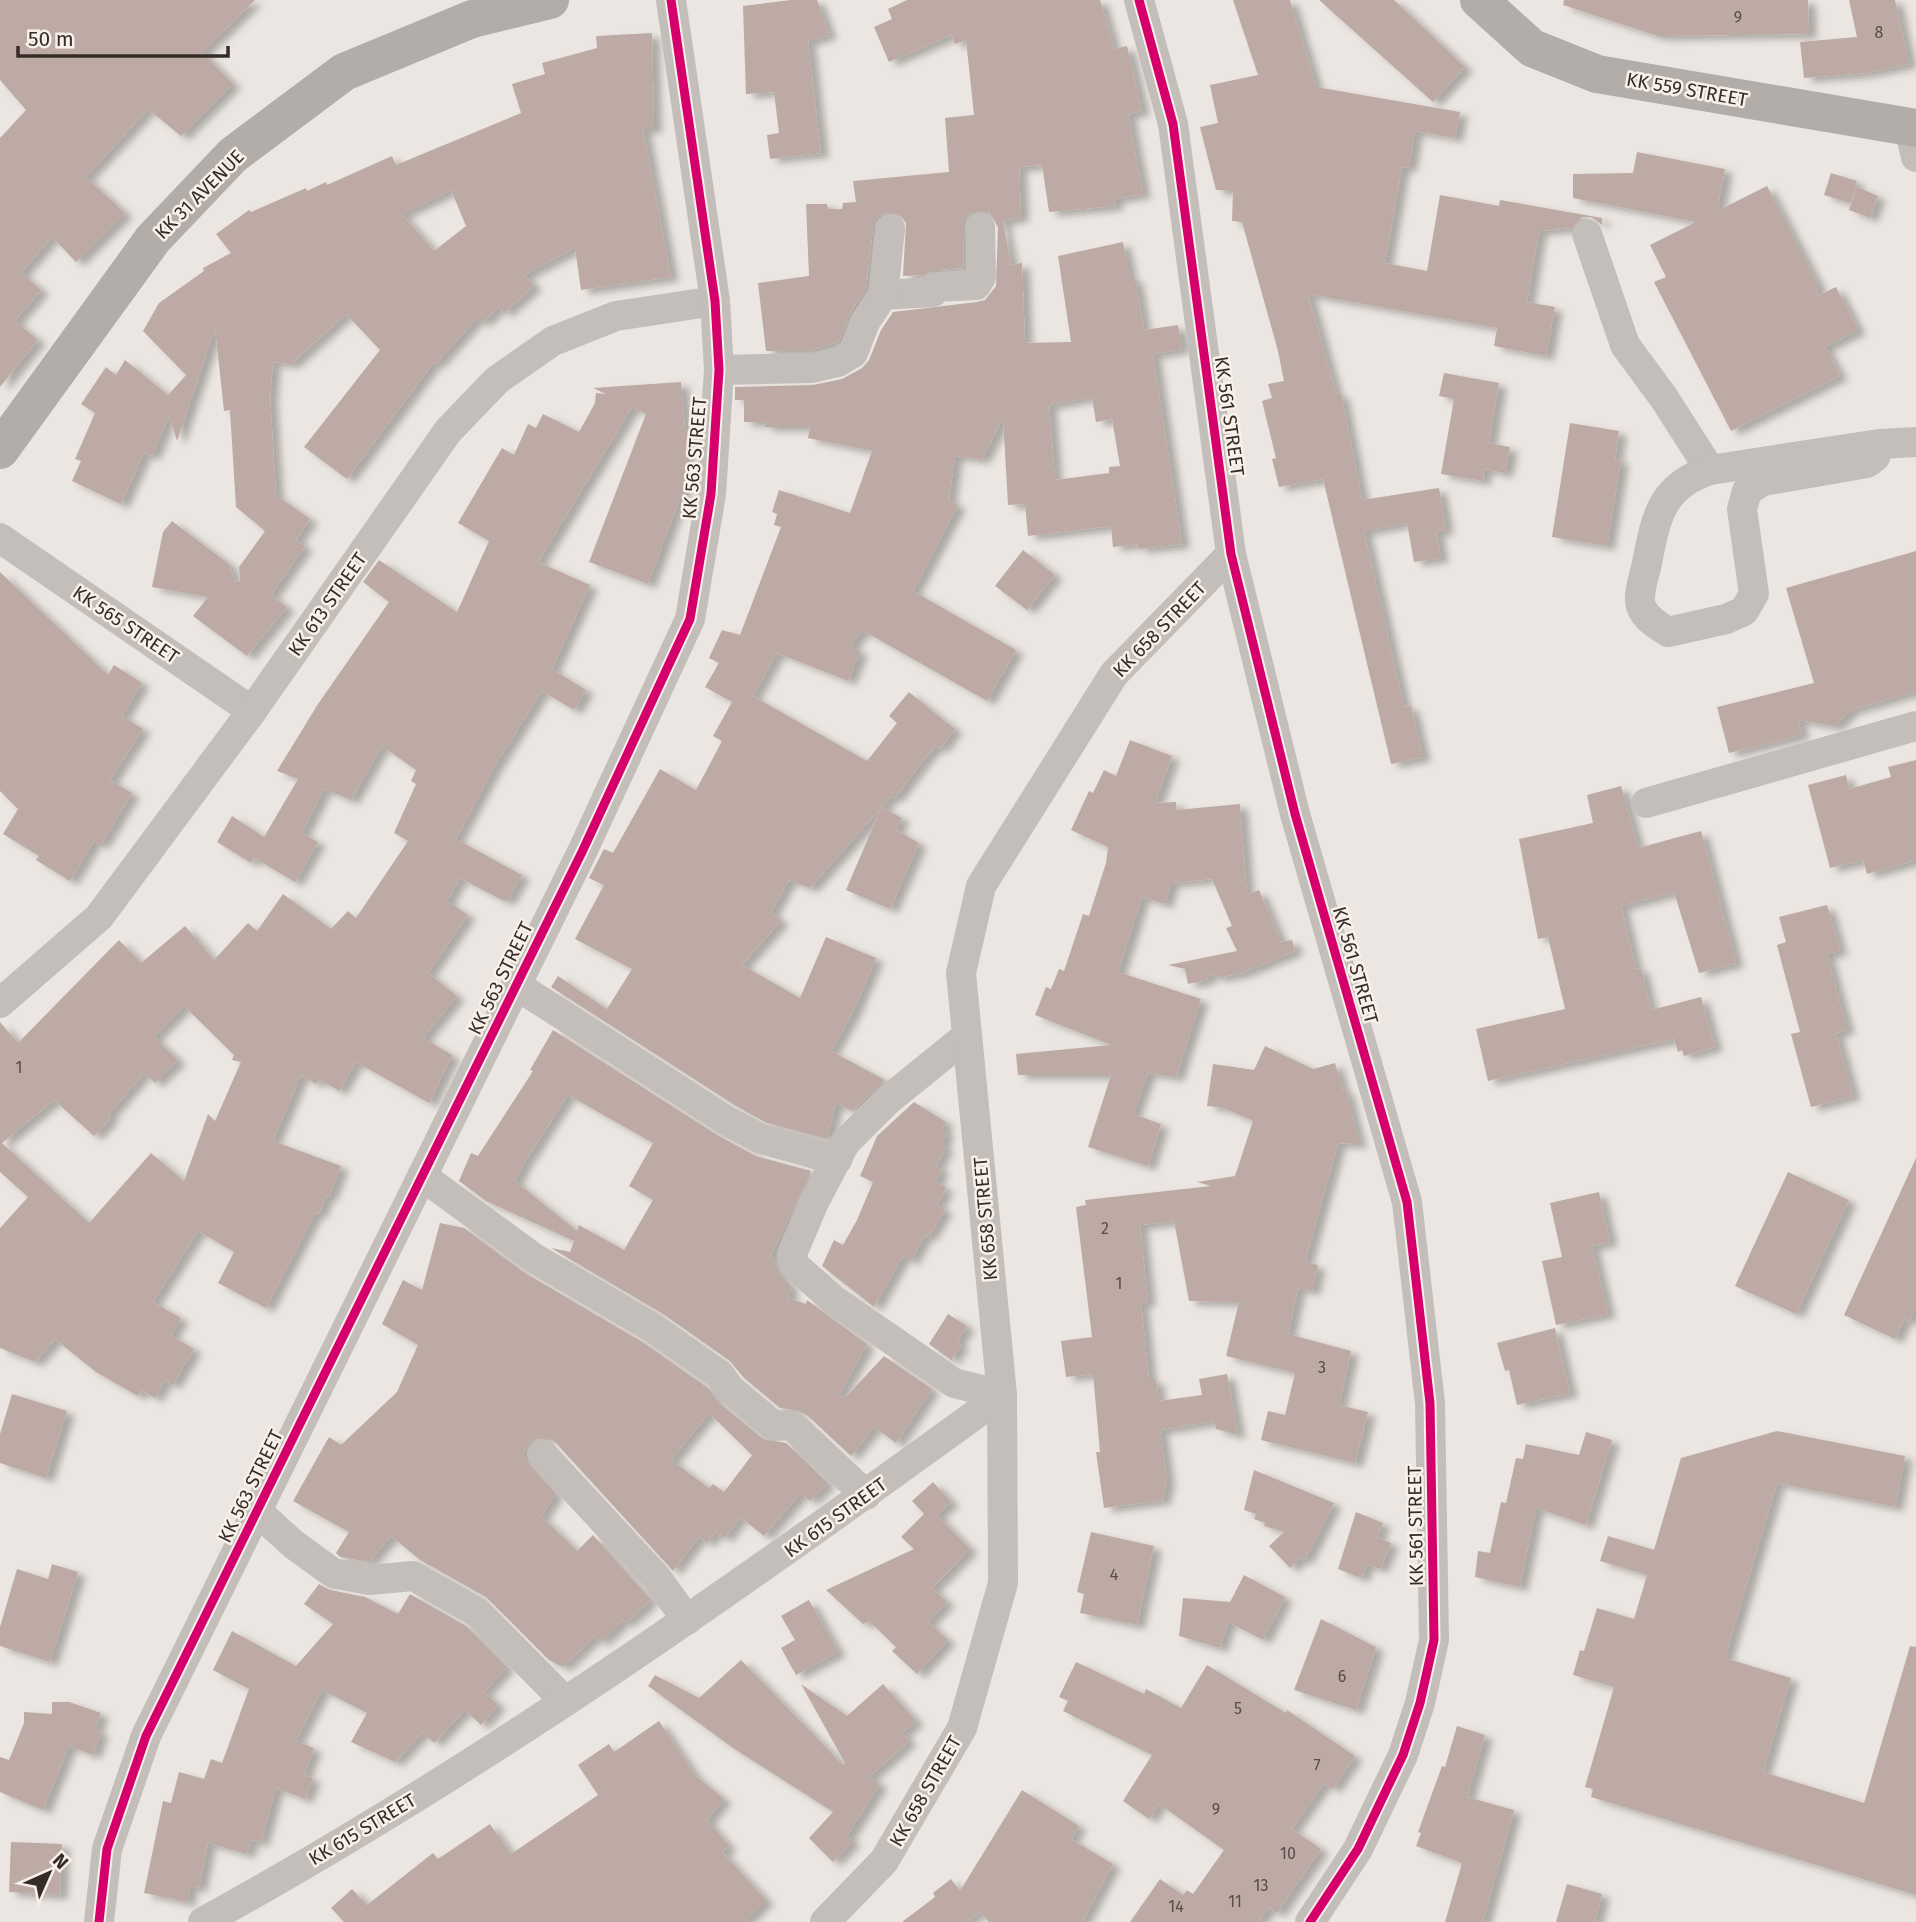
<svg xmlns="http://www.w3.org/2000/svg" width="1916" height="1922" font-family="'Fira Sans',sans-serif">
	<defs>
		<filter id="shadow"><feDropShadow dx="8" dy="4.5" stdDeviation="3.5" flood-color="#0004"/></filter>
	</defs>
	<rect width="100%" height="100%" fill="#ebe6e1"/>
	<g fill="#bdaaa4" fill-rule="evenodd" filter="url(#shadow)">
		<path d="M0 0H255L202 52 233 84 181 136 148 109 86 177 125 213 76 262 52 237 21 273 41 290 15 321 38 340 0 387V138L26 110 0 80Z"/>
		<path d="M791 0H817L829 35 808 41 821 153 770 159 767 135 779 133 774 92 746 94 743 6Z"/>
		<path d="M907 0H1100L1114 49 1127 46 1142 111 1128 114 1143 194 1114 199 1116 206 1049 212 1042 165 1019 167 1021 217 1003 221 1011 265 1022 263 1025 343 1071 342 1058 256 1123 242 1130 278H1135L1144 330 1178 325 1182 349 1153 354 1182 544 1139 549 1138 544 1113 547 1111 526 1028 536 1025 504 1008 505 1003 418 982 459 955 456 949 500 958 505 913 591 1016 650 987 701 862 630 851 646 860 652 848 681 777 653 753 696 867 761 897 723 889 716 909 692 955 729 940 749 936 746 925 758 895 798 892 796 882 807 902 818 896 830 919 843 890 909 846 890 881 808 810 888 789 880 771 912 781 921 742 965 800 998 826 937 876 958 852 1014 831 1051 885 1080 852 1111 836 1103 827 1139 767 1123 736 1106 551 987 558 976 607 1009 632 969 575 939 604 885 589 878 604 849 613 853 660 769 696 790 722 741 713 736 732 702 705 687 719 663 709 658 722 630 740 635 781 527 774 525 777 514 772 512 779 490 850 513 872 451 808 438 810 427H765V422H744V400H735V387L813 385 842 379 862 368 869 360 881 330 893 312 977 302 985 300 996 286 998 227 989 212H972L964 219 963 268 934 270 923 275 903 276 906 223 900 215 884 213 876 218 873 227 866 289 850 313 839 341 810 351H766L758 283 809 276 806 204H827L828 209H842L843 203 856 202 853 181 949 172 945 118 974 115 966 40 955 44 951 35 889 62 874 27 892 19 888 9ZM1092 397 1096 422 1112 419 1120 466 1109 467V473L1055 480 1049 405Z"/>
		<path d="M1233 0H1290L1316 87 1460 112 1455 138 1415 131 1409 168 1402 167 1385 263 1427 271 1440 195 1499 206 1500 200 1602 218V225L1591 217H1582L1571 228 1539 231 1527 302 1555 307 1546 356 1494 346 1497 328 1308 294 1336 394 1341 393 1362 500 1439 488 1446 530 1436 532 1441 558 1414 562 1407 523 1364 531 1404 707 1411 706 1423 757 1391 764 1323 479 1279 487 1272 459 1276 458 1262 401 1272 398 1268 384 1284 381 1278 351 1242 222 1232 221 1233 191 1216 190 1200 127 1218 123 1210 85 1258 75Z"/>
		<path d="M1319 0H1394L1465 67 1433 102Z"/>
		<path d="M1564 0H1808L1809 34 1658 36 1563 5Z"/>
		<path d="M1849 0H1895L1909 64 1865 73 1804 78 1800 42 1857 37Z"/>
		<path d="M652 33 654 129H643L671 277 581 290 575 248 524 275 534 286 504 313 499 307 482 323 477 318 436 364 434 362 347 479 304 447 380 350 346 314 291 364 273 362 270 397 276 495 310 519 296 540 305 546 271 595 287 607 247 656 193 616 208 597 152 587 163 532 172 521 229 564 235 582 240 581 239 567 265 531 236 507 230 410 224 411 215 328 177 441 169 416 152 456 144 453 121 504 72 481 81 461 75 459 95 413 81 404 106 367 116 375 125 360 168 395 186 375 143 331 159 303 204 271 203 268 231 253 216 234 249 210 251 212 306 188 307 191 326 182 327 185 392 156 396 165 521 113 512 84 545 74 542 63 597 48 596 36ZM451 190 466 226 434 251 402 214Z"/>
		<path d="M1637 152 1725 169 1717 211 1767 186 1818 285 1817 296 1836 287 1858 330 1825 347 1840 376 1731 431 1654 282 1666 277 1650 245 1696 222 1573 198V174L1633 173Z"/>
		<path d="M1831 173 1857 181 1850 203 1824 195Z"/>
		<path d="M1857 187 1878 196 1870 218 1849 210Z"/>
		<path d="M1444 373 1499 383 1489 443 1510 447 1505 473 1484 469 1483 481 1441 474 1454 399 1439 396Z"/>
		<path d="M681 382 685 430 688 431 685 484 648 584 589 562 646 414 632 407 538 562 590 585 552 669 586 690 574 710 542 691 494 767 456 839 522 875 508 900H502L460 878 447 901 468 915 428 973 457 996 423 1038 452 1055 429 1103 356 1062 339 1091 319 1079 316 1084 301 1075 273 1141 341 1166 329 1197 326 1196 319 1214 315 1213 266 1308 218 1283 234 1252 198 1231 153 1302 181 1318 171 1335 194 1349 173 1385 165 1380 155 1398 141 1390 138 1396 96 1372 55 1339 35 1362 0 1348V1228L28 1197 0 1172V1022L18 1043 119 940 141 963 185 926 214 960 248 923 257 931 283 894 331 929 348 911 356 918 408 841 394 833 416 784 411 781 416 770 382 746 351 800 324 789 302 833 318 842 295 882 254 858 251 863 217 842 232 816 264 837 298 779 277 771 318 704 389 602 363 582 379 560 457 612 489 541 458 523 502 448 514 455 528 424 536 428 543 414 579 432 595 403 596 393 606 394 593 388ZM184 1006 234 1055 232 1060 241 1062 215 1121 208 1114 184 1181 151 1153 89 1223 2 1143 54 1100 94 1136 111 1118 108 1115 144 1073 155 1083 178 1060 154 1037Z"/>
		<path d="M1570 423 1619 431 1615 459 1621 460 1607 546 1552 537Z"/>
		<path d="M1023 550 1055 575 1027 610 995 586Z"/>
		<path d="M1916 551V691L1851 710 1835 726 1798 720 1802 735 1729 753 1717 707 1814 683 1786 588Z"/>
		<path d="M0 572 108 675 114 665 142 683 122 716 143 729 110 780 132 793 101 845 94 841 70 881 36 860 39 856 3 834 18 809 0 791Z"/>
		<path d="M1130 740 1172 756 1155 803 1176 802V810L1240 804 1247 895 1259 890 1281 942 1292 940 1295 951 1242 973 1221 977 1209 974 1207 980 1188 984 1185 969 1168 965 1237 951 1226 928 1232 926 1212 879 1171 883 1165 904 1142 897 1118 972 1201 999 1176 1077 1148 1073 1133 1114 1161 1124 1148 1166 1088 1147 1111 1075H1018L1016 1054 1111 1045 1035 1015 1046 987 1051 989 1059 969 1064 971 1083 914 1089 916 1106 863 1108 847 1071 830 1089 791 1093 793 1104 770 1116 776Z"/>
		<path d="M1916 760V860L1867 874 1863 860 1830 868 1808 785 1846 775 1849 789 1891 777 1888 767Z"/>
		<path d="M1621 786 1638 848 1701 831 1736 963 1699 973 1674 892 1621 906 1636 969 1641 968 1651 1010 1701 997 1715 1047 1684 1056 1682 1050 1678 1052 1674 1039 1488 1081 1476 1029 1565 1009 1548 937 1538 939 1519 839 1593 823 1587 795Z"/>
		<path d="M1827 905 1840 951 1827 954 1847 1030 1836 1033 1853 1096 1811 1107 1791 1034 1800 1032 1777 945 1786 942 1779 917Z"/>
		<path d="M553 1030 719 1136 756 1156 811 1171 771 1256 782 1277 791 1286 788 1298 806 1304 807 1300 867 1344 839 1395 844 1399 884 1356 932 1389 896 1443 874 1427 851 1456 808 1416 797 1410 780 1408 743 1377 730 1361 663 1314 551 1248 570 1252 574 1241 486 1201 459 1181 471 1153 478 1156 533 1071 530 1070ZM568 1095 653 1143 629 1186 653 1200 624 1250 579 1225 577 1231 515 1181 524 1163Z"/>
		<path d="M1265 1046 1313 1069 1335 1063 1343 1091 1346 1090 1359 1144 1338 1143 1305 1262 1318 1265 1312 1291 1298 1288 1288 1334 1351 1351 1339 1405 1368 1412 1355 1463 1261 1440 1268 1411 1285 1415 1295 1373 1226 1356 1239 1302 1189 1301 1174 1221 1140 1225 1148 1302 1141 1303 1149 1380H1156L1159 1401 1202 1395 1199 1379 1227 1374 1238 1435 1216 1429 1214 1421 1160 1430 1167 1480 1163 1500 1104 1508 1096 1452H1100L1093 1374 1066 1377 1061 1341 1092 1337 1076 1207 1086 1205 1085 1200 1211 1186 1197 1182 1235 1176 1253 1121 1223 1108 1207 1106 1213 1064 1254 1070Z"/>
		<path d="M914 1102 946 1122 942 1130 947 1133 941 1144 946 1147 936 1166 942 1170 935 1182 946 1188 937 1205 945 1209 929 1237 925 1235 911 1261 903 1256 874 1307 822 1266 834 1240 843 1245 857 1220 873 1182 860 1176 877 1136Z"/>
		<path d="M1916 1158V1307L1909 1322 1904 1319 1895 1339 1844 1315Z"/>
		<path d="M1788 1172 1849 1200 1796 1314 1735 1286Z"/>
		<path d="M1599 1192 1610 1242 1592 1246 1608 1314 1556 1325 1542 1261 1562 1257 1550 1203Z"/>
		<path d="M440 1223 464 1228 525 1273 644 1343 708 1388 718 1402 763 1439 786 1443 828 1483 810 1501 801 1493 764 1536 740 1517 725 1538 716 1532 707 1543 699 1537 673 1571 555 1442 546 1437 531 1441 525 1450V1459L556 1494 541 1516 577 1551 593 1535 651 1600 626 1623 623 1620 601 1642 595 1636 563 1667 549 1660 486 1597 420 1560 391 1536 369 1562 340 1557 336 1553 349 1532 293 1501 329 1437 341 1445 397 1392 418 1345 382 1324 403 1280 422 1290ZM709 1413 752 1455 724 1492 713 1484 709 1488 671 1460Z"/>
		<path d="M948 1314 967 1326 957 1342 961 1345 952 1359 954 1362 929 1344Z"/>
		<path d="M1555 1328 1570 1393 1517 1405 1509 1370 1505 1371 1497 1343Z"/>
		<path d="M12 1394 67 1411 46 1478 0 1463V1434Z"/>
		<path d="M1777 1431 1905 1456 1895 1507 1777 1483 1725 1658 1791 1678 1763 1772 1864 1803 1910 1646 1916 1647V1895L1591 1797 1593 1789 1585 1787 1614 1687 1573 1675 1580 1650 1584 1651 1597 1608 1634 1619 1647 1575 1600 1561 1608 1536 1654 1550 1681 1458Z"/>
		<path d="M1586 1432 1612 1440 1586 1525 1536 1508 1520 1587 1475 1577 1478 1551 1490 1553 1501 1502 1506 1503 1516 1458 1523 1459 1526 1444 1579 1455Z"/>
		<path d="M1254 1470 1334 1503 1305 1560 1300 1558 1290 1568 1269 1546 1284 1532 1264 1526 1265 1523 1254 1519 1256 1514 1244 1510Z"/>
		<path d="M933 1482 951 1502 937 1515 970 1549 932 1588 947 1602 928 1622 948 1640 917 1674 892 1651 896 1647 869 1621 863 1624 826 1590 914 1549 901 1537 924 1514 912 1501Z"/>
		<path d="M1356 1512 1383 1523 1377 1537 1391 1543 1380 1569 1367 1564 1361 1578 1338 1569Z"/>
		<path d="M1091 1532 1154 1546 1137 1625 1080 1613 1084 1594 1077 1592Z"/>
		<path d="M52 1564 78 1572 50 1662 0 1646V1627L17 1569 48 1579Z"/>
		<path d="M1244 1575 1285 1597 1263 1640 1228 1622 1220 1648 1179 1636 1183 1598 1230 1602Z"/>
		<path d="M319 1584 330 1590 365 1597 398 1614 410 1594 466 1626 507 1667 484 1692 498 1705 481 1725 465 1710 434 1743 423 1732 395 1762 351 1742 367 1713 322 1690 296 1741 314 1748 304 1775 313 1778 305 1799 276 1788 261 1842 251 1840 247 1854 208 1843 199 1888 190 1886 187 1902 144 1893 163 1801 171 1803 179 1772 204 1779 211 1759 222 1763 249 1689 213 1670 232 1631 296 1666 333 1624 304 1604Z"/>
		<path d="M809 1600 838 1652 796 1675 781 1648 795 1640 781 1616Z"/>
		<path d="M1321 1619 1376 1647 1356 1710 1294 1690Z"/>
		<path d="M741 1660 843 1765 845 1763 801 1684 847 1716 883 1684 916 1721 902 1733 909 1741 869 1777 880 1784 847 1836 853 1841 833 1862 809 1838 833 1812 733 1748 648 1686 655 1675 699 1698Z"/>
		<path d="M1076 1662 1144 1694 1146 1689 1181 1708 1207 1665 1286 1713 1287 1710 1355 1756 1333 1789 1324 1783 1292 1829 1321 1849 1277 1913 1269 1907 1258 1922H1130L1160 1879 1183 1895 1187 1890 1193 1894 1224 1850 1159 1804 1149 1819 1123 1801 1152 1755 1063 1711 1068 1701 1059 1697Z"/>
		<path d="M52 1702H69L101 1713 95 1730 101 1732 93 1755 69 1746 43 1810 0 1792V1757L9 1760 24 1723V1712L52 1714Z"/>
		<path d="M659 1721 695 1775 724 1799 707 1820 729 1846 722 1852 766 1900 744 1922H344L331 1908 352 1889 367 1905 433 1853 438 1859 490 1824 511 1854 598 1795 578 1765 609 1744 614 1752Z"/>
		<path d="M1457 1726 1485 1735 1467 1797 1514 1810 1483 1922H1445L1462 1863 1416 1846 1421 1833 1418 1832 1442 1766 1445 1767Z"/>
		<path d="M1022 1790 1079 1826 1071 1839 1113 1864 1082 1922H989L980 1912 966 1922H902L935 1897 933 1893 951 1879 960 1891Z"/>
		<path d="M11 1842 62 1844 60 1895 9 1892Z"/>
		<path d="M1567 1884 1602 1894 1595 1922H1556Z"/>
	</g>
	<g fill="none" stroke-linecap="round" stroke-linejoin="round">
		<g stroke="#c4beba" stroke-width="30">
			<path d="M1139 0 1173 124 1231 554 1295 814 1407 1202 1430 1403 1434 1640 1420 1703 1403 1755 1358 1849 1310 1922"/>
			<path d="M1909 127 1916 157"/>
			<path d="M1587 234 1625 345 1664 398 1710 470"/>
			<path d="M883 295 933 292 935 287 976 285 981 277 980 227"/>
			<path d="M719 370 812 368 838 362 853 353 865 322 883 295 890 229"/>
			<path d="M1879 444 1875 457 1867 463 1763 481 1747 491 1742 509 1754 594 1744 611 1726 619 1668 632C1657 625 1641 616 1640 601 1639 589 1645 574 1647 563 1656 517 1661 486 1710 470L1879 444 1916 442"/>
			<path d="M0 538 252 711"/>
			<path d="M1646 803 1916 726"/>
			<path d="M516 985 727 1121 761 1139 837 1160"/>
			<path d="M0 1003 99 917 252 711 448 431 497 380 553 341 616 316 715 301"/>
			<path d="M422 1176 534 1258 653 1328 720 1375 730 1389 774 1426 789 1425 796 1429 866 1495"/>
			<path d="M542 1454 656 1577 687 1620"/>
			<path d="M257 1511 293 1544 333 1573 369 1580 413 1576 477 1612 565 1701"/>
			<path d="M99 1922 107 1849 146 1736 582 852 690 619 711 494 719 370 715 301 671 0"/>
			<path d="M203 1922C483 1768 744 1583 1002 1395L954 1383 834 1300 794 1265 792 1254 814 1202 845 1143 888 1100 967 1036"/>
			<path d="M825 1922 884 1861 962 1728 1003 1583 1002 1395 961 973 981 886 1114 674 1231 554"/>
		</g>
		<g stroke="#b3adaa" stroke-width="38">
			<path d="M1479 0 1532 48 1597 74 1916 128"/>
			<path d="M0 450 153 239 233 155 344 72 472 19 550 0"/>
		</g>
		<g stroke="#f8f0e9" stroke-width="13">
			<g id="cycleway">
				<path d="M1139 0 1173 124 1231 554 1295 814 1407 1202 1430 1403 1434 1640 1420 1703 1403 1755 1358 1849 1310 1922"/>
				<path d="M99 1922 107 1849 146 1736 582 852 690 619 711 494 719 370 715 301 671 0"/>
			</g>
		</g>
		<use href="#cycleway" stroke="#d6006c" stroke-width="9"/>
	</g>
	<g text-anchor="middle" stroke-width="5" stroke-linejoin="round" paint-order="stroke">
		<g font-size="16" fill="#574c48">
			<text x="1738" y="23">9</text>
			<text x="1879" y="38">8</text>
			<text x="19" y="1073">1</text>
			<text x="1105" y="1234">2</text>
			<text x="1119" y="1289">1</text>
			<text x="1322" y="1373">3</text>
			<text x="1114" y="1580">4</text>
			<text x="1342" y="1682">6</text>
			<text x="1238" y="1714">5</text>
			<text x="1317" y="1771">7</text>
			<text x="1216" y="1815">9</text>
			<text x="1288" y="1859">10</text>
			<text x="1261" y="1891">13</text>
			<text x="1235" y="1907">11</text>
			<text x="1176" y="1912">14</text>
		</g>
		<g font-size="19" fill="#352c29" stroke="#f8f0e9">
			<text transform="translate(1687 89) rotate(10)" y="7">KK 559 STREET</text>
			<text transform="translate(199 194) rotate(-45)" y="7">KK 31 AVENUE</text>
			<text transform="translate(1230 416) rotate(82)" y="7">KK 561 STREET</text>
			<text transform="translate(694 458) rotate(-85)" y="7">KK 563 STREET</text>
			<text transform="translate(327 604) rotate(-55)" y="7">KK 613 STREET</text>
			<text transform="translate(126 624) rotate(34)" y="7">KK 565 STREET</text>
			<text transform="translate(1159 629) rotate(-46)" y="7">KK 658 STREET</text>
			<text transform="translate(1356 965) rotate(74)" y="7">KK 561 STREET</text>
			<text transform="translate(500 978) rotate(-64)" y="7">KK 563 STREET</text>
			<text transform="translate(985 1219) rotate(-95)" y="7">KK 658 STREET</text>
			<text transform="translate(250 1486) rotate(-64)" y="7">KK 563 STREET</text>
			<text transform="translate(835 1517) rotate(-36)" y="7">KK 615 STREET</text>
			<text transform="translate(1415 1526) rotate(-91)" y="7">KK 561 STREET</text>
			<text transform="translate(925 1791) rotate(-60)" y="7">KK 658 STREET</text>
			<text transform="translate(362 1829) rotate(-31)" y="7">KK 615 STREET</text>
		</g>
	</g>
	<g transform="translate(49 1873) rotate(45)" stroke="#f8f0e9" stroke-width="5" paint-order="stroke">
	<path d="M0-5L12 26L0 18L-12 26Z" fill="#352c29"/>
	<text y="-10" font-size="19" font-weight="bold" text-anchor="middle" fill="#352c29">N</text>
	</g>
	<path d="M18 46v10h210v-10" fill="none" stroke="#352c29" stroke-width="3.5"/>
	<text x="28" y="46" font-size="21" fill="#352c29" stroke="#f8f0e9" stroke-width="5" paint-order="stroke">50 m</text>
</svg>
